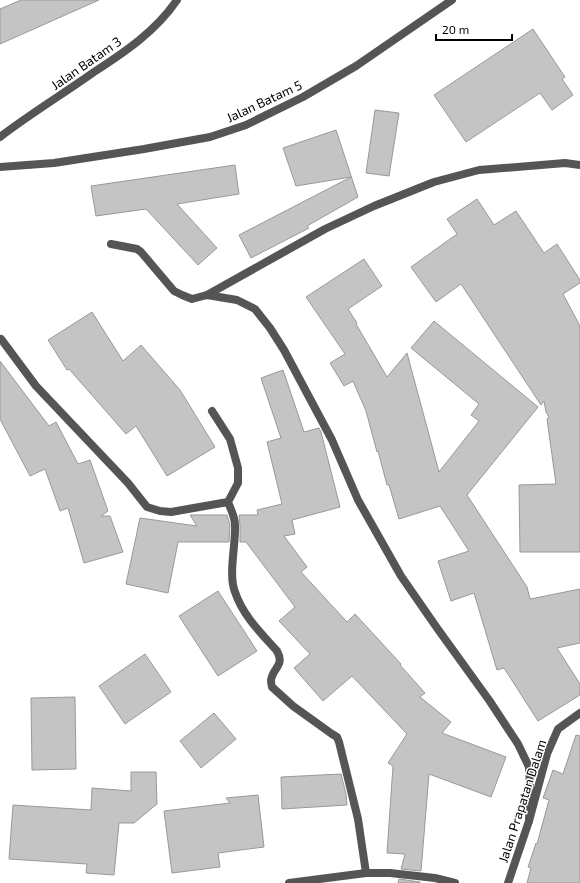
<svg xmlns="http://www.w3.org/2000/svg" width="580" height="883" font-family="'Exo 2',sans-serif">
	<rect width="100%" height="100%" fill="#fff"/>
	<g fill="#c4c4c4" stroke="#999">
		<path d="M21 0H99L0 44V9Z"/>
		<path d="M533 29 565 77 562 79 573 95 552 110 540 93 466 142 434 95Z"/>
		<path d="M375 110 399 113 389 176 366 173Z"/>
		<path d="M336 130 358 197 307 226 309 228 251 258 239 235 351 177 296 186 283 148Z"/>
		<path d="M235 165 239 194 177 204 217 248 198 265 146 209 96 216 91 186Z"/>
		<path d="M477 199 494 225 516 211 544 253 557 244 580 280V283L563 294 580 326V552H520L519 485 556 484 547 419 549 417 546 412 544 401 541 405 461 284 436 302 411 267 457 234 447 219Z"/>
		<path d="M364 259 382 286 348 309 357 323 356 324 387 377 407 353 439 472 479 421 471 415 479 404 411 348 434 321 538 407 467 495 527 587 530 599 580 589V643L557 648 580 684V695L538 721 504 668 497 670 474 593 451 601 438 561 469 551 440 506 399 519 389 485H387L378 451 377 452 366 411 353 381 344 386 330 363 345 354 306 297Z"/>
		<path d="M92 312 123 361 141 345 180 390 215 447 167 476 136 426 126 434 69 369 67 370 48 340Z"/>
		<path d="M0 361 49 426 56 422 78 464 90 460 108 511 101 516H110L123 552 84 563 68 508 60 511 45 469 30 476 0 419Z"/>
		<path d="M283 370 304 432 319 428 321 432 340 507 292 520 295 534 284 536 307 567 301 572 347 622 355 614 401 664 400 665 425 693 420 697 451 722 442 733 506 757 491 797 429 774 421 871 401 869 405 854 387 853 393 766 388 763 407 734 352 676 323 701 294 668 310 654 279 621 295 607 246 542H240V525L239 515H258L257 510 282 504 267 442 281 438 261 378Z"/>
		<path d="M190 515H227L230 525 229 542H178L168 593 126 584 140 518 197 526Z"/>
		<path d="M218 591 257 651 218 676 179 616Z"/>
		<path d="M145 654 171 692 125 724 99 686Z"/>
		<path d="M75 697 76 769 32 770 31 698Z"/>
		<path d="M214 713 236 739 201 768 180 741Z"/>
		<path d="M576 735 580 736V883H527L531 868 528 867 536 843 537 844 549 800 543 798 553 770 563 774Z"/>
		<path d="M131 772H156L157 804 134 823H119L114 875 86 873 87 864 9 859 13 805 91 810 92 788 131 791Z"/>
		<path d="M341 774 346 794 347 805 282 809 281 777Z"/>
		<path d="M258 795 264 847 218 853 220 867 172 873 164 811 230 803 226 798Z"/>
		<path d="M399 879 420 882V883H398Z"/>
	</g>
	<g fill="none" stroke-linecap="round" stroke-linejoin="round">
		<path stroke="#555" stroke-width="8" d="M207 295 325 229 374 206 434 182 479 170 565 163 580 165"/>
		<g stroke="#555" stroke-width="8">
			<path d="M0 137C30 114 63 94 94 72 125 52 156 31 177 0"/>
			<path d="M0 167 54 163 144 149 210 137 246 125 303 97 356 66 452 0"/>
			<path d="M111 244 137 249 141 252 174 291 182 295 192 299 207 295 237 300 255 309 270 328 284 350 332 440 358 500 401 576 437 628 489 700 518 744 529 767 530 786 529 821"/>
			<path d="M1 339 36 386 128 483 147 507 160 511 171 512 228 502"/>
			<path d="M212 411 230 439 238 468V483L228 502C231 510 235 517 235 525 236 545 228 574 235 592 243 616 261 633 277 651 285 666 273 667 271 680 271 682 271 684 272 687L293 706 332 734 337 737 339 742 358 819 366 873"/>
			<path d="M289 883 366 873H390L435 878 455 883"/>
			<path d="M508 883 529 821 547 754 558 729 580 713"/>
		</g>
	</g>
	<g text-anchor="middle" stroke-width="3" stroke-linejoin="round" paint-order="stroke">
		<g font-size="13" fill="#000" stroke="#fff">
			<text transform="translate(86 63) rotate(-35)" y="5">Jalan Batam 3</text>
			<text transform="translate(264 101) rotate(-25)" y="5">Jalan Batam 5</text>
			<text transform="translate(522 801) rotate(-72)" y="5">Jalan Prapatan Dalam</text>
		</g>
	</g>
	<path d="M436 34v6h76v-6" fill="none" stroke="#000000" stroke-width="2"/>
	<text x="442" y="34" font-size="12" fill="#000000" stroke="#ffffff" stroke-width="3" paint-order="stroke">20 m</text>
</svg>
